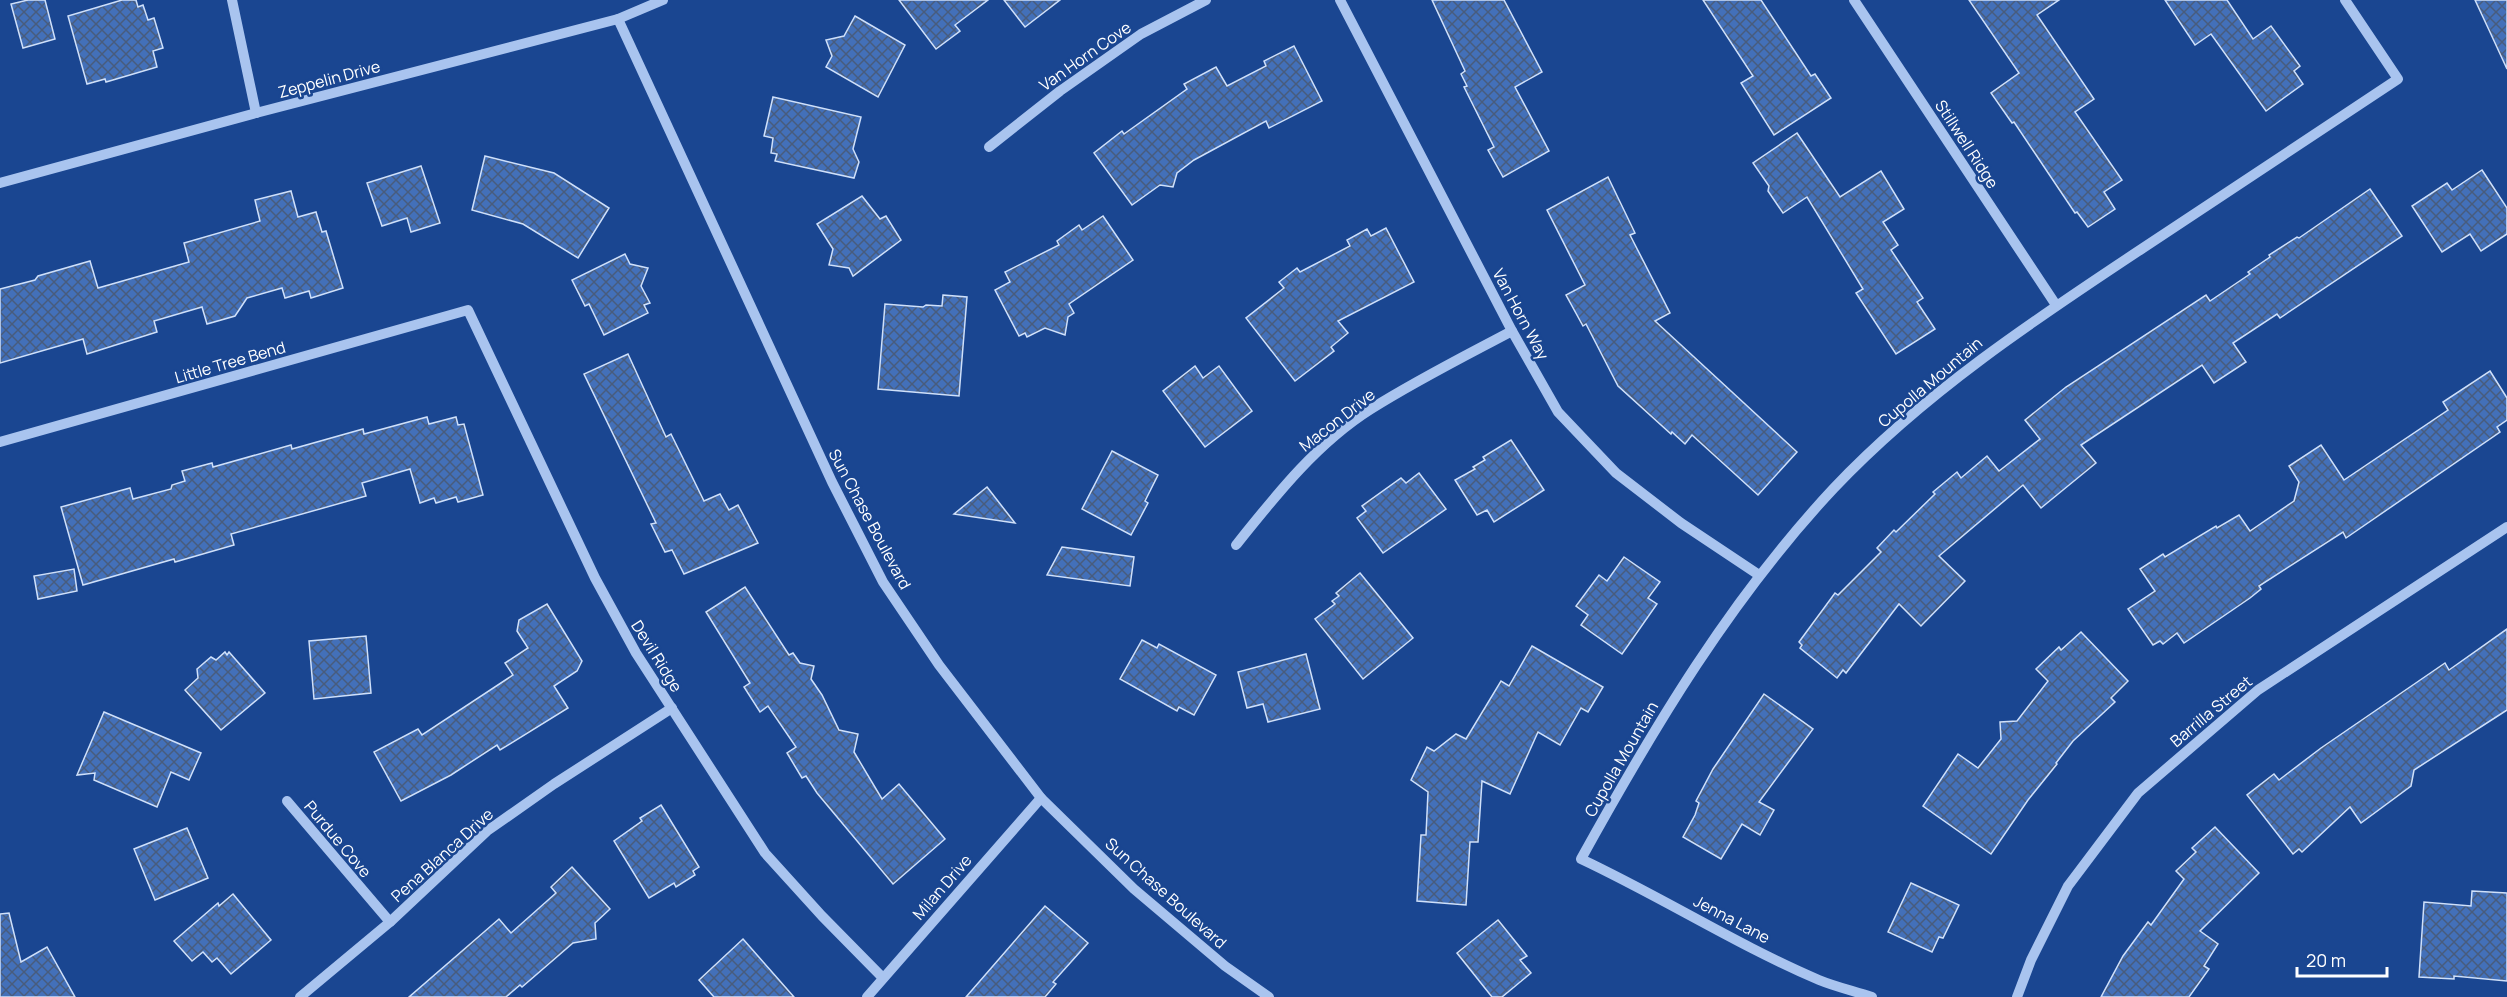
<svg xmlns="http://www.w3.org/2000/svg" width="2507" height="997" font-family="Manrope,sans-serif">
	<defs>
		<pattern id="building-cross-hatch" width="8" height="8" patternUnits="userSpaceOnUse" patternTransform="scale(1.5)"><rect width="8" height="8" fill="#4370b9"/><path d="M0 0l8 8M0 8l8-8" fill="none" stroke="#485c7d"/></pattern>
	</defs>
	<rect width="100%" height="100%" fill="#1a4691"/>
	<g fill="url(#building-cross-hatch)" stroke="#cfe0fa" stroke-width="1.5">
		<path d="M28 0H45L55 39 23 48 11 4Z"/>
		<path d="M122 0H136L138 7 143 5 148 20 154 18 163 48 153 51 157 67 106 82 105 79 87 84 68 16Z"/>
		<path d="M899 0H988L955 25 960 31 936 49Z"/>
		<path d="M1004 0H1060L1025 27Z"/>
		<path d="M1432 0H1504L1542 72 1515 87 1549 151 1503 177 1488 150 1494 147 1464 87 1467 86 1461 74 1465 71Z"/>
		<path d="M1703 0H1761L1811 76 1815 74 1831 98 1774 135 1741 83 1753 76Z"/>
		<path d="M1969 0H2059L2037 15 2094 99 2075 112 2122 180 2104 192 2115 209 2088 227 2077 212 2075 213 2014 122 2012 123 1991 93 2019 73Z"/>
		<path d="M2165 0H2227L2253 39 2271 26 2300 66 2294 71 2303 84 2266 111 2211 34 2195 45Z"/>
		<path d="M2475 0H2507V69L2489 30Z"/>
		<path d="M855 16 905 45 878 97 826 67 832 56 826 40 844 36Z"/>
		<path d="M1294 46 1322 101 1269 128 1266 121 1194 160 1177 173 1173 187 1160 185 1132 205 1094 153 1122 131 1124 134 1187 89 1184 84 1216 67 1227 86 1266 66 1264 61Z"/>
		<path d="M773 97 861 117 853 149 859 162 854 178 775 161 777 154 771 153 773 138 764 136Z"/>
		<path d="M1797 133 1840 197 1881 171 1904 209 1883 222 1898 245 1891 250 1923 298 1917 302 1935 329 1896 354 1856 293 1863 289 1807 197 1783 213 1768 191 1769 186 1753 163Z"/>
		<path d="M485 156 554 173 609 208 578 258 523 224 472 210Z"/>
		<path d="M421 166 440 223 411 232 407 218 382 226 367 183Z"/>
		<path d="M2482 170 2507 208V234L2481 251 2470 234 2442 252 2412 206 2447 183 2452 190Z"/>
		<path d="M1608 177 1635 233 1630 235 1670 313 1655 321 1797 452 1758 495 1692 435 1685 444 1672 432 1671 434 1618 386 1586 324 1583 326 1566 295 1585 285 1547 210Z"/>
		<path d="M2370 189 2402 236 2280 318 2277 314 2233 343 2246 362 2214 383 2202 365 2081 445 2096 463 2041 508 2023 485 1939 556 1965 581 1921 626 1899 604 1846 673 1843 670 1837 678 1800 648 1802 645 1799 642 1835 593 1838 595 1881 552 1877 548 1894 530 1896 532 1935 494 1933 492 1957 472 1961 478 1987 456 1999 471 2040 439 2025 420 2066 387 2206 295 2210 301 2250 274 2248 272 2270 257 2269 255 2297 237 2299 238Z"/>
		<path d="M291 191 298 217 316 212 322 232 326 231 343 288 311 298 309 291 285 298 282 288 247 298 235 316 207 324 202 307 154 321 157 332 87 354 83 339 0 363V289L35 280 38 276 90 261 98 288 189 262 184 243 260 221 255 200Z"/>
		<path d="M862 196 880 219 886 216 901 240 853 276 849 268 829 265 833 249 817 224Z"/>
		<path d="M1103 216 1133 260 1069 304 1074 313 1068 317 1065 335 1045 328 1027 337 1025 333 1019 336 995 290 1010 282 1005 272 1059 245 1057 241 1079 225 1082 230Z"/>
		<path d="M1386 228 1414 282 1338 321 1348 333 1331 347 1334 351 1295 381 1246 318 1284 288 1279 282 1297 268 1300 272 1350 246 1347 240 1367 229 1371 236Z"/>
		<path d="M625 254 630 264 648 268 641 286 650 303 644 305 648 313 604 335 589 304 585 306 572 280Z"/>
		<path d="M943 295 967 297 959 396 878 389 885 304 923 307 926 305 942 306Z"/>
		<path d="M628 354 666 437 671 434 704 501 720 494 729 510 738 505 758 543 684 574 672 550 665 552 651 524 656 523 584 374Z"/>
		<path d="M1195 366 1203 378 1219 366 1252 411 1205 447 1163 391Z"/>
		<path d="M2490 371 2507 398V420L2497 427 2500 432 2346 538 2343 532 2259 586 2261 589 2250 598 2184 643 2177 633 2163 644 2160 641 2153 645 2128 609 2155 591 2140 569 2163 554 2165 557 2216 526 2217 528 2239 515 2250 531 2294 501 2299 482 2289 466 2321 445 2344 480 2448 410 2443 402Z"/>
		<path d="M427 417 429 424 456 417 458 425 464 424 483 495 458 502 456 497 436 503 434 498 420 503 410 469 362 483 366 496 231 534 234 545 175 562 174 559 83 585 61 507 130 488 133 499 171 489 172 485 185 481 182 471 212 463 213 467 291 445 292 449 363 429 364 434Z"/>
		<path d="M1511 440 1544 490 1494 522 1487 510 1477 515 1455 480 1475 469 1473 467 1485 460 1483 457Z"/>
		<path d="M1112 451 1158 475 1145 501 1148 503 1131 535 1082 509Z"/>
		<path d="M1419 473 1446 509 1383 553 1357 518 1366 511 1362 506 1401 478 1406 483Z"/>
		<path d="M987 487 1015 523 954 514Z"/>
		<path d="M1062 547 1134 557 1130 586 1047 575Z"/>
		<path d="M1624 557 1660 582 1648 598 1657 604 1622 654 1581 625 1588 615 1576 606 1599 575 1607 581Z"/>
		<path d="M74 569 77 591 38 599 34 576Z"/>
		<path d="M1360 573 1413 638 1363 679 1315 619 1335 604 1332 601 1339 596 1336 593Z"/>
		<path d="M745 587 789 655 793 653 800 663 814 666 811 679 822 695 839 730 858 734 854 752 882 799 899 784 945 839 893 884 817 793 806 776 802 778 787 753 796 747 768 706 760 712 744 687 750 683 706 612Z"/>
		<path d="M547 604 582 661 577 671 554 686 568 708 500 750 497 745 451 775 401 801 374 752 418 729 422 735 513 675 505 663 528 648 517 631 519 620Z"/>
		<path d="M2507 629V710L2414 770 2411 786 2361 823 2350 807 2302 852 2299 849 2293 854 2247 795 2274 774 2279 780 2321 748 2445 663 2449 670Z"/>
		<path d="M2081 632 2128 681 2111 698 2115 702 2073 741 2056 763 2057 764 2028 800 1991 854 1923 806 1958 754 1978 768 2001 739 2000 722 2017 721 2048 681 2036 669 2059 647 2061 650Z"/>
		<path d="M366 636 371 693 314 699 309 641Z"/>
		<path d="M1142 640 1157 648 1159 644 1216 675 1194 715 1179 707 1177 711 1120 679Z"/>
		<path d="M1532 646 1603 687 1588 712 1581 708 1560 745 1538 732 1510 794 1482 781 1478 842H1470L1466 905 1417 901 1421 835H1426L1428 792 1411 780 1427 747 1434 751 1456 734 1466 739 1501 681 1509 686Z"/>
		<path d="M225 652 227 655 229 652 265 693 221 730 185 690 198 678 197 669 211 657 216 660Z"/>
		<path d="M1306 654 1320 709 1268 722 1263 704 1247 708 1238 672Z"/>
		<path d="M1764 694 1813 729 1759 802 1774 810 1760 835 1742 824 1721 859 1683 837 1695 815 1699 803 1696 801 1713 769Z"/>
		<path d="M104 712 201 753 189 780 171 772 157 807 94 780 95 773 77 775Z"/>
		<path d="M661 805 699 867 693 871 695 875 676 887 674 883 649 898 614 841 642 821 640 818Z"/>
		<path d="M2215 827 2259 873 2200 931 2218 944 2204 966 2209 969 2189 997H2101L2123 956 2148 922 2151 925 2184 879 2176 871 2196 852 2192 848Z"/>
		<path d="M187 828 208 878 155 900 134 849Z"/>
		<path d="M572 867 610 909 595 923 596 939 573 943 522 987 520 985 506 997H409L499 919 511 933 556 893 551 887Z"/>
		<path d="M1911 883 1959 905 1943 938 1939 937 1932 952 1888 932Z"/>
		<path d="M2472 891 2507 893V981L2454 976V979L2419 977 2424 902 2471 906Z"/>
		<path d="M233 894 271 940 231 974 217 958 212 962 203 952 192 961 174 941 218 903 219 906Z"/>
		<path d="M1045 906 1088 943 1053 982 1056 984 1045 997H966Z"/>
		<path d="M9 913 21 962 47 947 75 997H0V914Z"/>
		<path d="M1498 920 1527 956 1520 960 1531 973 1502 997H1492L1457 953Z"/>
		<path d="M743 939 794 997H714L699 980Z"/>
	</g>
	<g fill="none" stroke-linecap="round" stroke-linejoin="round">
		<g stroke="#a9c4ef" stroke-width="10">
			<path d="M232 0 256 113"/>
			<path d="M1340 0 1512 331 1558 412 1616 473 1681 523 1759 575"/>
			<path d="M1854 0 2056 305"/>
			<path d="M618 19 832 482 883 582 939 665 1041 798 1134 889 1225 966 1269 997"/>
			<path d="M989 147 1060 91 1141 34 1206 0"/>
			<path d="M0 183 256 113 618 19 663 0"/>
			<path d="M0 442 468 310 595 578 636 653 765 853 822 916 883 978"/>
			<path d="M1236 545C1276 495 1317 443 1371 409 1417 380 1465 356 1512 331"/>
			<path d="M287 801 390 922"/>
			<path d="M300 997 390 922 487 831 554 784 672 708"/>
			<path d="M867 997 1041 798"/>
			<path d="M1872 997C1854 991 1836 987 1819 980 1737 945 1662 897 1581 859 1654 727 1731 598 1834 488 1924 393 2034 320 2143 248 2228 192 2313 136 2398 79L2345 0"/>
			<path d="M2017 997 2031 960 2068 886 2138 793 2258 690 2507 527"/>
		</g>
	</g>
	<g text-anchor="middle" stroke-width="5" stroke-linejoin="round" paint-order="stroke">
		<g font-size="16" fill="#fff" stroke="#1a4691">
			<text transform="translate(1085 56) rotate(-35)" y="6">Van Horn Cove</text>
			<text transform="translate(329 79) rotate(-15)" y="6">Zeppelin Drive</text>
			<text transform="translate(1967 144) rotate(57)" y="6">Stillwell Ridge</text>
			<text transform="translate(1521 314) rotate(62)" y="6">Van Horn Way</text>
			<text transform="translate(230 362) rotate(-16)" y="6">Little Tree Bend</text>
			<text transform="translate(1930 382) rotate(-40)" y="6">Cupolla Mountain</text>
			<text transform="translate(1337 420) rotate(-38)" y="6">Macon Drive</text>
			<text transform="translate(870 519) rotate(62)" y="6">Sun Chase Boulevard</text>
			<text transform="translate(657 656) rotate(58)" y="6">Devil Ridge</text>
			<text transform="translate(2211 711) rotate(-40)" y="6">Barrilla Street</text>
			<text transform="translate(1621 759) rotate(-60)" y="6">Cupolla Mountain</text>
			<text transform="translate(338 839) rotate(50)" y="6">Purdue Cove</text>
			<text transform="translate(442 855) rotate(-42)" y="6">Pena Blanca Drive</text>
			<text transform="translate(942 887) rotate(-49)" y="6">Milan Drive</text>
			<text transform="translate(1166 893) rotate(42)" y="6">Sun Chase Boulevard</text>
			<text transform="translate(1732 919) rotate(28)" y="6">Jenna Lane</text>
		</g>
	</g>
	<path d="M2297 967v9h90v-9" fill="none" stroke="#ffffff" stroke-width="3"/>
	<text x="2306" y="967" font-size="18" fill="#ffffff" stroke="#1a4691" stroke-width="4.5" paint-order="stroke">20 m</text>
</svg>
